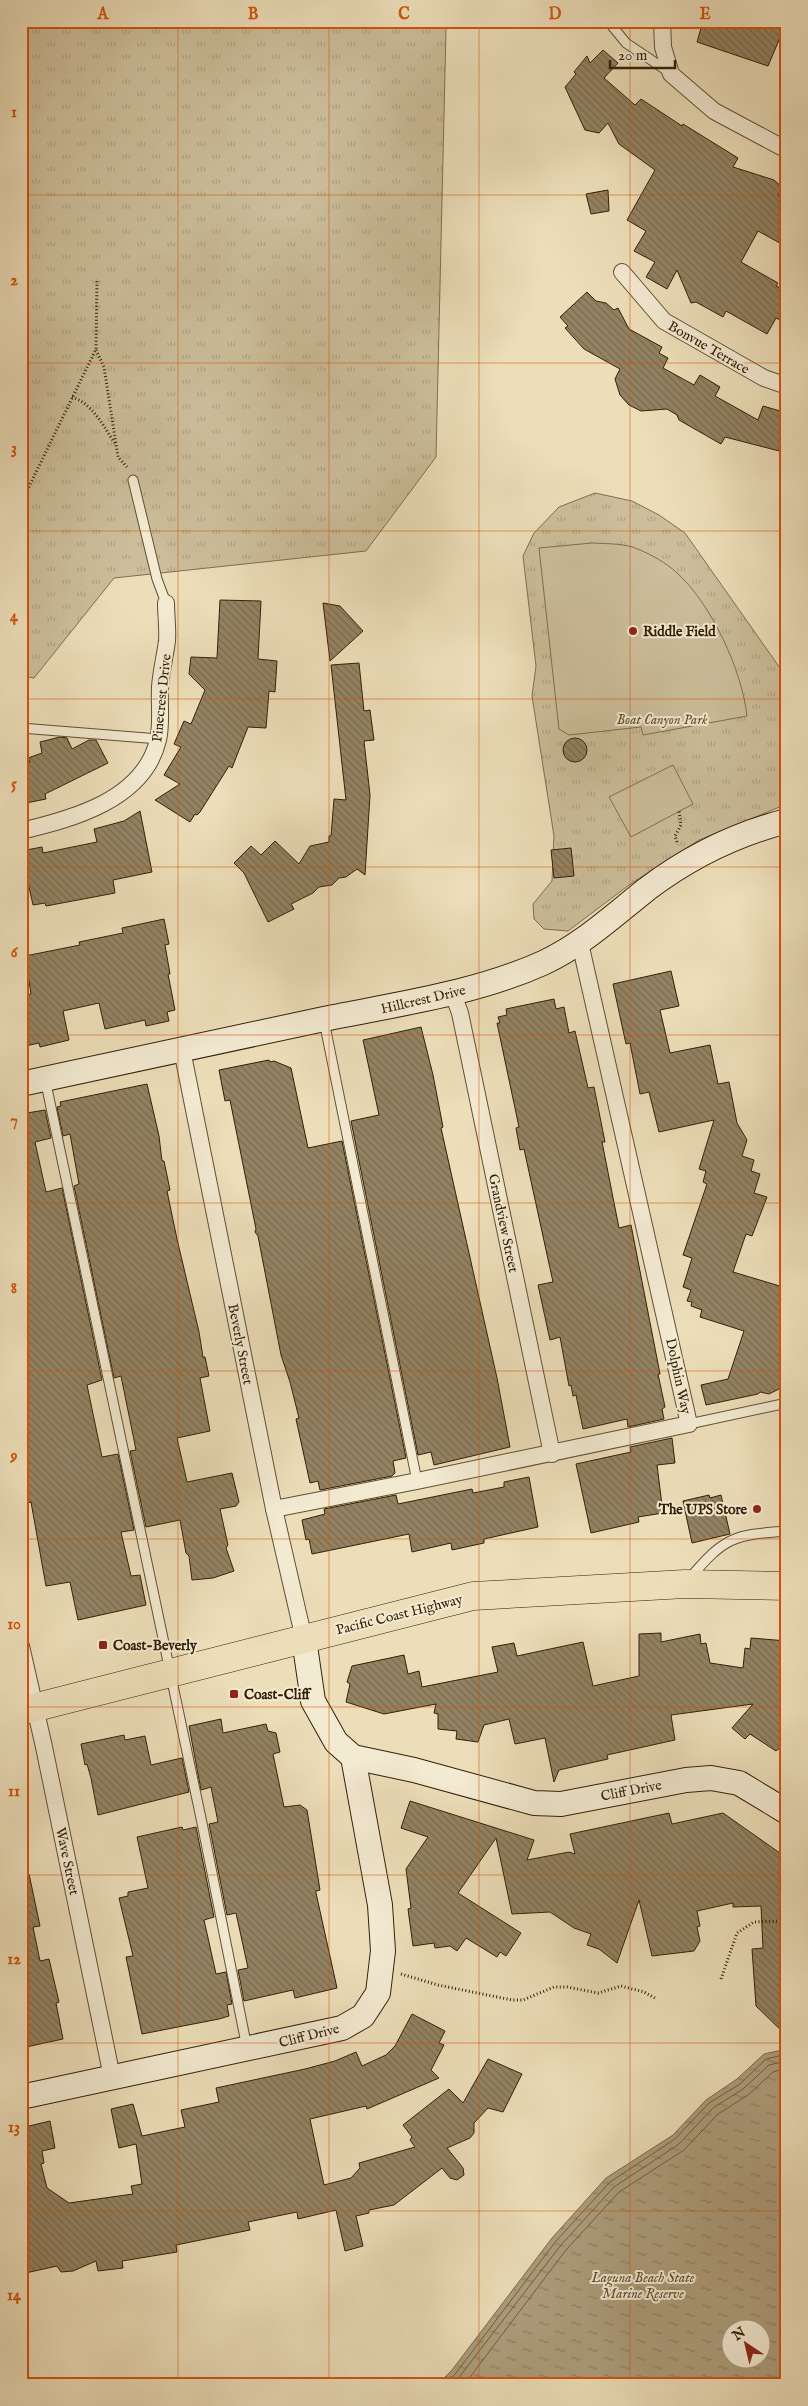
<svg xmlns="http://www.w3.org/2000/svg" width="808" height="2406" font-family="'IM FELL English',serif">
	<defs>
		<pattern id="grass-tufts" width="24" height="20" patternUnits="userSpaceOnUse" patternTransform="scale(1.25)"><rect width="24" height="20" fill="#ccbe9b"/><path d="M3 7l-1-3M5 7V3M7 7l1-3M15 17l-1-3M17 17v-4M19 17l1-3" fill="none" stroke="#b0a384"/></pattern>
		<pattern id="water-ripples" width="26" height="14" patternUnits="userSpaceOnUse" patternTransform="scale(1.25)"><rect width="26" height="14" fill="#ad9d7c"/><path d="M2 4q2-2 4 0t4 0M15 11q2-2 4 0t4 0" fill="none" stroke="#8d8064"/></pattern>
		<pattern id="building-back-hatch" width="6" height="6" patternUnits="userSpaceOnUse" patternTransform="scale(1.25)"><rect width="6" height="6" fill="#938363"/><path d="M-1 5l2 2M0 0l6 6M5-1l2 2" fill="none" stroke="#796b50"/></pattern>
	</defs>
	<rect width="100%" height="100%" fill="#ecdeb9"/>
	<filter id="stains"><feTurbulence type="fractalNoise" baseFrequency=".004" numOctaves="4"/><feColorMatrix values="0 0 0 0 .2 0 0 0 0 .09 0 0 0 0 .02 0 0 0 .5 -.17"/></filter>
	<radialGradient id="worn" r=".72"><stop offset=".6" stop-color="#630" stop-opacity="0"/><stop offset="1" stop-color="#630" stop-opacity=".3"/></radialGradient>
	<g fill="url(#grass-tufts)" stroke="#7f6f50">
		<path d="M21 21H444L446 29 436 457 366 551 114 578 34 678 21 676Z"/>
		<path d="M595 493 632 501 659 515 685 533 787 678V804L699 840 629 885 568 931 544 929 534 919 533 904 552 881 554 836 532 696 536 666 523 556 534 533 559 507Z"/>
	</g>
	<g fill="#ccbe9b" stroke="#7f6f50">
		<path d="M592 543C607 544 626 543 640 550 652 555 666 563 676 572 711 603 742 670 747 716L643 735 641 727 569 735 559 729 539 548Z"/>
		<path d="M673 765 693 804 631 837 609 797Z"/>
	</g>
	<path fill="url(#water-ripples)" stroke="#7c6b4d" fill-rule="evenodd" d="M787 2049V2385H437L452 2370 552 2238 606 2178 673 2135 706 2100 737 2079 764 2054ZM730 2328H760V2358H730Z"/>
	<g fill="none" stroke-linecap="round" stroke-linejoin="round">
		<g stroke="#705e41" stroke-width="1">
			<path d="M444 2385 456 2373 556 2241 610 2182 675 2139 709 2103 740 2084 766 2059 787 2054"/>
			<path d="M453 2385 561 2245 614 2187 679 2144 713 2108 743 2089 769 2065 787 2061"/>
			<path d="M464 2385 566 2250 619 2192 684 2150 718 2114 748 2095 773 2072 787 2068"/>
		</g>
	</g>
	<g fill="url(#building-back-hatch)" stroke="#322006">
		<path d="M703 21H787L768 66 697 42Z"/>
		<path d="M603 50 618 63 604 78 635 105 641 99 682 126 683 124 738 158 733 167 774 180 782 187 778 196 787 200V247L758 231 741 262 778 283 776 286 787 291V308L780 320 776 318 767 334 726 311 723 317 696 302 691 303 677 270 667 289 646 277 655 262 634 251 646 231 627 220 655 170 619 144 608 123 599 133 585 130 565 87 576 74 574 72 587 56 590 63Z"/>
		<path d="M608 190 609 211 591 214 586 194Z"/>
		<path d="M587 292 596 301 606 303 614 310 618 308 629 329 662 347 659 353 668 358 663 368 694 385 700 375 720 387 715 396 758 420 763 406 787 413V453L725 437 721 444 679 420 677 415 667 409 641 411 629 405 620 395 615 379 620 369 584 349 565 328 568 326 560 317Z"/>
		<path d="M220 600 261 601 258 659 277 661 275 692 269 691 266 728 248 727 232 768 229 766 200 812 197 815 195 814 190 822 155 800 180 784 164 775 181 747 174 744 184 721 191 724 205 690 189 674 191 657 217 658Z"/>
		<path d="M323 603 340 606 363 631 330 661Z"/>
		<path d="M359 663 364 711 370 710 374 740 364 741 370 795 365 875 357 869 346 877 339 878 332 885 319 887 313 893 291 904 294 909 268 922 244 873 234 863 251 846 261 855 275 841 299 864 310 846 329 842V836H331L334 799 346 800 331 665Z"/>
		<path d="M60 737 67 738 72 749 89 740H96L108 763 45 794 46 799 21 804V764L30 762 28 758 42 753 40 742Z"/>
		<circle cx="575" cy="750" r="12"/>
		<path d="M140 811 152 872 113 880 115 893 46 906 45 903 33 905 21 851 42 847 43 853 97 842 94 829 124 821Z"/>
		<path d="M571 848 574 876 554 878 551 850Z"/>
		<path d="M164 919 169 944 165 945 170 974H168L175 1010 167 1012 169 1021 146 1026 145 1020 105 1029 99 1003 63 1011 69 1040 40 1047 39 1043 21 1047V996L31 994 25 956 80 945 79 942 123 933 122 928Z"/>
		<path d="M671 971 679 1006 660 1010 670 1053 710 1045 718 1084 729 1082 737 1123 747 1140 742 1156 754 1160 751 1171 760 1174 754 1193 767 1197 752 1236 746 1234 733 1272 783 1287 780 1298 784 1299 781 1310 786 1312 783 1323 787 1324V1385L769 1394 760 1392 758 1394 706 1405 701 1385 728 1379 744 1331 700 1317 702 1310 691 1306 692 1302 687 1301 691 1290 683 1287 692 1258 683 1255 707 1184 703 1182 706 1171 699 1169 714 1120 659 1132 649 1092 640 1094 630 1043 626 1044 613 984Z"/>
		<path d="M554 999 556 1009 564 1007 569 1033 575 1031 588 1088 594 1087 605 1142H602L619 1228 631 1225 660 1374H658L665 1407 662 1409 664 1419 628 1427 627 1419 583 1429 576 1395 573 1396 571 1385 569 1386 560 1337 550 1340 538 1285 553 1282 524 1149 520 1150 516 1128 519 1127 497 1023H500L498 1017 507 1015 506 1009Z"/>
		<path d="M421 1027 433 1075 443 1127 441 1128 497 1378 510 1447 434 1465 431 1452 418 1455 351 1121 379 1115 363 1040Z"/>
		<path d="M269 1060 270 1062 274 1061 291 1068 308 1148 342 1141 406 1458 393 1461 395 1473 392 1476 320 1490 318 1481 310 1483 296 1419 299 1418 290 1382 281 1355 258 1236 255 1232 256 1229 230 1100 225 1101 219 1070Z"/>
		<path d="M147 1084 159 1136 162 1161H164L170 1190 167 1191 177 1239 199 1332 203 1357H205L209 1376 200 1378 210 1431 177 1438 187 1482 232 1473 239 1502 236 1506 220 1509 228 1545 226 1548 234 1571 213 1578 192 1580 189 1556 186 1553 180 1520 146 1527 130 1451 136 1450 121 1376 114 1378 74 1186 79 1184 70 1134 63 1136 57 1107 61 1106 60 1102Z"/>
		<path d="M45 1110 51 1138 35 1142 46 1192 62 1188 102 1380 87 1385 102 1457 118 1454 134 1530 121 1532 131 1576 140 1575 146 1605 78 1620 70 1582 46 1586 31 1502 28 1503 21 1474V1274L28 1273 21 1242V1114Z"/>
		<path d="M672 1438 675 1463 657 1465 663 1513 638 1517 639 1522 591 1533 576 1464 631 1452 630 1447Z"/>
		<path d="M529 1477 538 1527 484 1539V1543L452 1550 451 1543 412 1552 409 1534 312 1554 309 1539 306 1540 302 1520 325 1514 324 1509 396 1495 398 1504 472 1489 473 1493 504 1487V1482Z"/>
		<path d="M709 1495 710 1498 721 1495 730 1534 692 1543 683 1501Z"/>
		<path d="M661 1633V1642L700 1634 701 1644 706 1643 710 1663 743 1668 745 1648 750 1649 751 1638 787 1641V1742L776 1751 750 1734 745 1739 732 1728 753 1704 671 1715 675 1740 607 1755 608 1759 559 1770 554 1782 545 1738 515 1744 509 1719 484 1725 478 1742 456 1739 457 1731 438 1729V1714L434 1713 436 1704 384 1714 346 1702 350 1684 347 1682 352 1666 404 1655 408 1674 419 1671 422 1687 498 1672 492 1647 514 1643 517 1656 583 1642 593 1686 639 1676V1634Z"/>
		<path d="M221 1719 223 1733 266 1724 268 1731 276 1733 280 1752 273 1754 284 1807 300 1805 307 1810 320 1890 316 1891V1893L337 1988 295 1998 293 1990 244 2001 238 1970 248 1968 236 1913 227 1915 209 1824 218 1822 211 1787 201 1790 189 1726Z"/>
		<path d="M124 1735 125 1740 145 1736 151 1765 182 1758 189 1792 98 1815 91 1778 87 1764 85 1765 81 1744Z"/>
		<path d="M410 1801 534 1840 527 1860 569 1852 575 1854 570 1834 669 1813 672 1824 723 1813 787 1858V2036L756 2006 752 1949 763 1948 761 1906 733 1907V1903L697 1911 700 1926 697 1927 700 1941 694 1951 652 1956 639 1900 617 1963 599 1949 587 1945 591 1934 574 1928 550 1912 512 1914 496 1838 458 1893 521 1933 506 1956 500 1952 497 1957 466 1938 457 1951 450 1946 435 1948 434 1943 413 1946 408 1909 411 1908 406 1869 428 1837 401 1828Z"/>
		<path d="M182 1827 183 1830 196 1827 214 1917 204 1920 216 1974 226 1972 232 2004 227 2005 229 2016 219 2019 142 2034 126 1957 133 1956 119 1898 128 1896V1892L148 1888 137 1837Z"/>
		<path d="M29 1874 40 1926 33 1927 40 1961 49 1959 59 2002 56 2003 63 2039 26 2047 25 2044 21 2045V1875Z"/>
		<path d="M412 2014 445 2031 439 2043 444 2045 431 2070 439 2078 367 2109 366 2106 310 2119 324 2185 351 2178 360 2168 359 2163 415 2147 410 2140 412 2137 403 2125 449 2089 463 2103 488 2059 522 2074 503 2112 488 2108 474 2123V2133L470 2138 447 2148 463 2168 464 2175 457 2180 450 2178 442 2168 394 2205 369 2210V2213L356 2216 363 2246 345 2251 336 2210 298 2219 297 2212 248 2222 250 2230 176 2245 177 2252 122 2261 123 2268 98 2271 96 2261 73 2271 61 2272 57 2266 21 2274V2128L50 2121 55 2148 42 2151 44 2163 41 2164 47 2188 69 2203 133 2194 131 2186 142 2184 136 2144 119 2148 111 2109 133 2104 142 2136 185 2127 181 2110 219 2102 216 2088 305 2069 335 2061 356 2052 362 2066 386 2055 395 2046Z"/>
	</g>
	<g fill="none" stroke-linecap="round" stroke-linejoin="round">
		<g stroke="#605033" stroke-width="11">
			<g id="lane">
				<path d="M608 21 626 43 669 72"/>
				<path d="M133 480 157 579 166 603"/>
				<path d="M21 728 159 739"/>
				<path d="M324 1021 417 1481"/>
				<path d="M45 1079 202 1823 247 2048"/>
				<path d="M689 1424 787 1403"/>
				<path d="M689 1579C725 1537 732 1535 787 1531"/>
			</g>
		</g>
		<g stroke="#605033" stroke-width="18">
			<g id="street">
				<path d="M662 21 663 47 671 74 714 111 787 150"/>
				<path d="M622 272 664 321 764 378 787 386"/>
				<path d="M21 831C72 819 144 800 158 740 162 724 159 704 160 687 161 672 165 656 167 641 168 629 166 615 166 603"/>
				<path d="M453 994 460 1013 552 1454"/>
				<path d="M182 1050 274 1509 304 1639"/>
				<path d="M274 1509 417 1481 689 1424 580 943"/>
				<path d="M21 1646 44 1747 112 2077"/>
			</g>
		</g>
		<g stroke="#322006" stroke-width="26">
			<g id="secondary">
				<path d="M21 1084C122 1062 223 1040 324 1019 397 1004 474 994 543 963 582 945 613 916 647 889 688 858 736 834 787 821"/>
				<path d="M304 1639 313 1701 336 1742 353 1757 414 1770 534 1803 561 1804 686 1780 711 1778 739 1783 787 1812"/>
				<path d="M21 2097 342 2028 363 2016 378 1993 383 1951 380 1905 353 1757"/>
			</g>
		</g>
		<g stroke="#322006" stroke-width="29">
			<path id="highway" d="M21 1711 473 1596 685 1584 787 1586"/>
		</g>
		<g stroke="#322006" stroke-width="3" stroke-dasharray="1 2.5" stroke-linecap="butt">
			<path d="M96 350 104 367 118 457 127 467"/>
			<path d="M72 397C93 404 104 427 116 445"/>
			<path d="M21 503 96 349 97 281"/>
			<path d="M677 842 675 836 681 825 679 811"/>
			<path d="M401 1974 438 1985 512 2000H523L554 1987H567L598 1993 621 1986 644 1992 655 1998"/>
			<path d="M721 1979 737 1933 754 1922 787 1921"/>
		</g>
		<use href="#lane" stroke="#f3ead2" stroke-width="9"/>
		<use href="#street" stroke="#f3ead2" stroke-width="16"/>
		<use href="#secondary" stroke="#f3ead2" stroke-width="24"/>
		<use href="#highway" stroke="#ecdeb9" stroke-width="28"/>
	</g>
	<path fill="none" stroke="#d6530b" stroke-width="1" stroke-opacity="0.55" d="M178 21V2385M329 21V2385M479 21V2385M630 21V2385M21 195H787M21 363H787M21 531H787M21 699H787M21 867H787M21 1035H787M21 1203H787M21 1371H787M21 1539H787M21 1707H787M21 1875H787M21 2043H787M21 2211H787"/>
	<g fill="#8f2418" stroke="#f3ead2" stroke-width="2">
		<circle cx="633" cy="631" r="5"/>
		<circle cx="757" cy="1509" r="5"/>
		<rect x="98" y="1640" width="10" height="10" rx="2.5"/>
		<rect x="229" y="1689" width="10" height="10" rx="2.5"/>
	</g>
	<g text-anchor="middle" stroke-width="4" stroke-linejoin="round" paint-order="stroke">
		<g font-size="14" fill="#322006" stroke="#f3ead2">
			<text transform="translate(709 347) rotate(30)" y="5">Bonvue Terrace</text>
			<text transform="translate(161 698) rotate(-84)" y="5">Pinecrest Drive</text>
			<text transform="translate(423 999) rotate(-13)" y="5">Hillcrest Drive</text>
			<text transform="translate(504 1223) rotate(78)" y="5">Grandview Street</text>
			<text transform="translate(241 1344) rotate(79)" y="5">Beverly Street</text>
			<text transform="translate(679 1376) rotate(78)" y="5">Dolphin Way</text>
			<text transform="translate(399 1614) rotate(-14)" y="5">Pacific Coast Highway</text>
			<text transform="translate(631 1790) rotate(-11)" y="5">Cliff Drive</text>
			<text transform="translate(68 1861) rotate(78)" y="5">Wave Street</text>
			<text transform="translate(309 2035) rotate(-14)" y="5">Cliff Drive</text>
		</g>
		<g font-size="14" font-weight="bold" fill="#322006" stroke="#f3ead2" text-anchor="start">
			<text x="643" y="636">Riddle Field</text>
			<text x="747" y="1514" text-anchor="end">The UPS Store</text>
			<text x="113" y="1650">Coast-Beverly</text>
			<text x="244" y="1699">Coast-Cliff</text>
		</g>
		<g font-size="14" font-style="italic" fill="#604f33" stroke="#f3ead2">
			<text x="662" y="724">Boat Canyon Park</text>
			<text x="643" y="2282">Laguna Beach State<tspan x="643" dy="16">Marine Reserve</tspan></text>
		</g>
	</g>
	<rect width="808" height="2406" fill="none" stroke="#ecdeb9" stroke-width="55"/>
	<g transform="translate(746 2344) rotate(325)"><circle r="24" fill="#f3ead2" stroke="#a69980"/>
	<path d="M0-4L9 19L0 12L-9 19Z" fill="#8f2418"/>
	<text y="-8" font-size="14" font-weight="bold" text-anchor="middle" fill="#322006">N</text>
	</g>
	<path d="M610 60v8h65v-8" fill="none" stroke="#322006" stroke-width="2.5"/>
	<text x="618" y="60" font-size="15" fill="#322006" stroke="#f3ead2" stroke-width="4" paint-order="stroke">20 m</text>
	<rect x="28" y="28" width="752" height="2350" fill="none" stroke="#d6530b" stroke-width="2"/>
	<g font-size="16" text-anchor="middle" font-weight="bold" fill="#d6530b">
		<text x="103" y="19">A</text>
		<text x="253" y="19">B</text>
		<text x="404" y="19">C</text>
		<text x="555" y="19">D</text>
		<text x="705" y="19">E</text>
		<text x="14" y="117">1</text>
		<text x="14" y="285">2</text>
		<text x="14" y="453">3</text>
		<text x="14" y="621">4</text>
		<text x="14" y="789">5</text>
		<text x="14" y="957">6</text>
		<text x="14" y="1125">7</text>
		<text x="14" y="1293">8</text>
		<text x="14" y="1461">9</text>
		<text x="14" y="1629">10</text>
		<text x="14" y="1796">11</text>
		<text x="14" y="1964">12</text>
		<text x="14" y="2132">13</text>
		<text x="14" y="2300">14</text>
	</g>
	<rect width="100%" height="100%" filter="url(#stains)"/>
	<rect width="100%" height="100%" fill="url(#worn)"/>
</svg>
